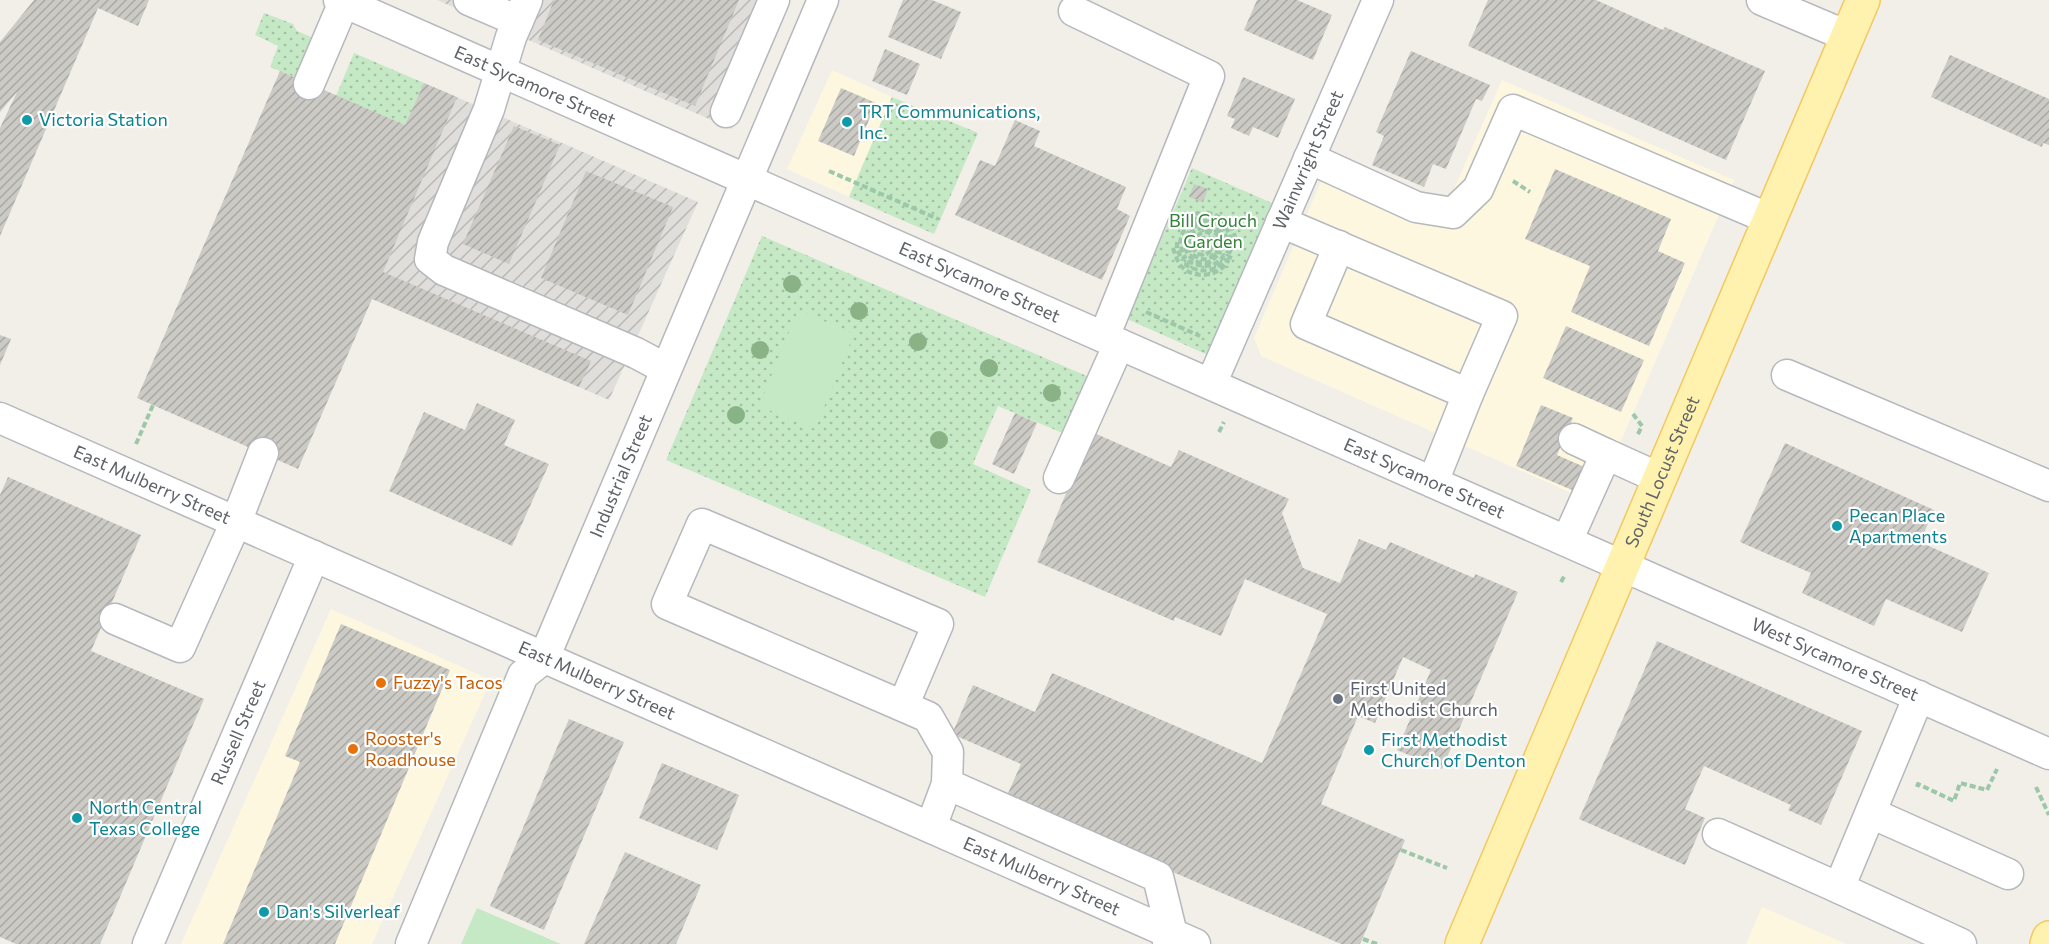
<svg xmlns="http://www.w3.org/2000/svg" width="2049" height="944" font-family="Commissioner,sans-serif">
	<defs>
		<pattern id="industrial-furrows" width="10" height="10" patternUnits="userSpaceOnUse" patternTransform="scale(1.5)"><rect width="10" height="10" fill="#e0deda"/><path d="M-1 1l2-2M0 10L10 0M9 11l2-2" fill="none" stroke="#b9b8b5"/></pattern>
		<pattern id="grass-dots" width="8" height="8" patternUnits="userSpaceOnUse" patternTransform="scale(1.5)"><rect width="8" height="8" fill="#c5e8c5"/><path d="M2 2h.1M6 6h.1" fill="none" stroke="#a3c0a4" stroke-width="1.8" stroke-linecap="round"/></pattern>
		<pattern id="building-hatch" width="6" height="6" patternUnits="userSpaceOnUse" patternTransform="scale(1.5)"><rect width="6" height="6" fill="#cccac5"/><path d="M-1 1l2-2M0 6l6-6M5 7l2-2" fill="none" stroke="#a9a8a4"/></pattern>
	</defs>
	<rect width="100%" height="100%" fill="#f1efe8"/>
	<g fill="#fef7e0">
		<path d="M832 70 892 97 849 197 787 169Z"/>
		<path d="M1502 80 1734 180 1594 503 1261 356 1254 338 1333 154 1447 205Z"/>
		<path d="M331 609 491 680 372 944H181Z"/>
		<path d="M1762 907 1846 944H1746Z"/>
	</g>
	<g fill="url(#industrial-furrows)">
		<path d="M437 0H788L732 129Z"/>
		<path d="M424 83 698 202 609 400 338 284Z"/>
	</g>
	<g fill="url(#grass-dots)">
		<path d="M264 13 293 24 297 31 318 40 302 80 270 67 278 46 255 35Z"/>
		<path d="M354 53 424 83 405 125 336 96Z"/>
		<path d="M892 97 978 133 934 234 849 197Z"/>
		<path d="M1192 168 1274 204 1208 355 1127 319Z"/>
		<path d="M762 236 1089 377 1065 434 998 406 973 464 1031 490 985 597 666 460Z"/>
	</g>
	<g fill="#c5e8c5">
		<path d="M798 310 854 334 815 429 759 406Z"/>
		<path d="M477 908 561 944H461Z"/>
	</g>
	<g fill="url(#building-hatch)">
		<path d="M34 0H149L138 26 98 8 0 236V128L17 92 0 112V42Z"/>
		<path d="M554 0H739L695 106 538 40Z"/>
		<path d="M903 0H932L961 12 941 59 888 37Z"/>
		<path d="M1257 0H1297L1332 15 1313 60 1244 30Z"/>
		<path d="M1488 0H1596L1663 30 1665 27 1765 71 1726 160 1468 46Z"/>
		<path d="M885 49 920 64 907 95 872 81Z"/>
		<path d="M1411 51 1490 85 1482 101 1476 99 1446 169 1433 164 1424 187 1372 165 1384 136 1376 132Z"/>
		<path d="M1950 55 2049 99V145L2043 143 2042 147 1931 97Z"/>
		<path d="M280 71 405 125 424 83 457 97 383 272 591 361 579 387 372 299 298 469 137 398Z"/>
		<path d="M1243 77 1295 99 1278 138 1253 127 1249 136 1231 128 1235 119 1227 116Z"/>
		<path d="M841 88 876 103 854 156 818 141Z"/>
		<path d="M1015 120 1040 131 1034 146 1126 187 1117 209 1130 216 1102 280 955 215 980 160 995 166Z"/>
		<path d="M514 126 560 145 509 264 463 244Z"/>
		<path d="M1555 169 1671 219 1658 251 1685 263 1649 346 1571 312 1590 266 1525 239Z"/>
		<path d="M586 171 673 207 628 315 541 278Z"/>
		<path d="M1194 184 1208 189 1203 202 1189 197Z"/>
		<path d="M1566 326 1644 360 1621 412 1543 378Z"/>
		<path d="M0 335 11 339 0 365Z"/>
		<path d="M477 403 515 420 504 445 549 464 512 546 389 491 424 412 465 430Z"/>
		<path d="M1541 405 1573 418 1557 455 1589 469 1579 493 1516 466Z"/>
		<path d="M1015 413 1037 423 1014 474 992 464Z"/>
		<path d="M1092 432 1171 467 1179 450 1289 499 1282 513 1303 568 1340 583 1359 539 1386 550 1390 542 1474 578 1475 574 1518 592 1442 769 1397 750 1431 670 1403 657 1375 723 1358 716 1321 804 1405 840 1360 944H1341L1005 800 1021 764 952 734 973 685 1035 712 1052 673 1262 763 1327 614 1245 579 1221 636 1175 617 1174 621 1037 562Z"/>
		<path d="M1785 443 1934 510 1920 542 1989 573 1962 632 1886 599 1874 626 1802 593 1811 573 1740 542Z"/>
		<path d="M8 477 141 535 91 651 204 699 100 944H16L0 937V495Z"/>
		<path d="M341 624 450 670 335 944H223L300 762 285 756Z"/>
		<path d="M1657 641 1862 731 1821 825 1788 810 1791 805 1704 766 1685 809 1705 818 1685 865 1579 819Z"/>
		<path d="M569 719 624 742 544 930 490 906Z"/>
		<path d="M662 763 739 795 717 850 639 818Z"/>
		<path d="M625 852 701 885 676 944H584Z"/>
	</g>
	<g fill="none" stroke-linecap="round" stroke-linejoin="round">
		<g stroke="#b5b8bc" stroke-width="33">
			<g id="minor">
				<path id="s1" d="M339 0 2049 754"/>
				<path d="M469 0 518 21"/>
				<path d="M527 0 511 37 489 109 433 242 430 259 444 270 636 353 666 369"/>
				<path d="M1762 0 1847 36"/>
				<path d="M1074 11 1209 76 1104 337"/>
				<path d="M309 84 344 2"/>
				<path d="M726 112 774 0"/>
				<path d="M1309 158 1416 207 1453 213 1478 189 1513 110 1770 219"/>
				<path d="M1281 222 1502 316 1468 394 1433 482"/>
				<path d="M1339 246 1306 324 1468 394"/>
				<path d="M1787 375 2049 486"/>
				<path id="s2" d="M1211 384 1378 0"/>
				<path id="s3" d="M0 418 1195 944"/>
				<path d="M1574 439 1606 454"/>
				<path d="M1059 478 1119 344"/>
				<path d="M1567 541 1606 454 1659 478"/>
				<path d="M115 619 180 647 236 522 263 453"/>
				<path d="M1919 696 1839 888 1961 944"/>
				<path d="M903 706 938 624 702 524 667 604 928 717 948 752 947 784 931 827"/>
				<path d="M947 784 1158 877 1172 934 1168 944"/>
				<path d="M1871 813 2008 874"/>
				<path d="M1718 834 1839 888"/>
				<path id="s4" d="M148 944 314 556"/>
				<path id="s5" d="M411 944 523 675 544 658 823 0"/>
			</g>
		</g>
		<g stroke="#f2c960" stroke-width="36">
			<g id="major">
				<path id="s6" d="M1462 944 1863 0"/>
				<path d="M2047 944 2049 938"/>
			</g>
		</g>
		<g stroke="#9cc7a9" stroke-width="4" stroke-dasharray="6 3" stroke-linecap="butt">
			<path d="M829 171 938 219"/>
			<path d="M1513 181 1530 192"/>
			<path d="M1184 225 1199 217V214L1198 213 1186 218"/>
			<path d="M1177 242V250L1182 259 1185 257C1162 217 1233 206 1226 247L1231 249C1233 231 1222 219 1205 216L1204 212C1222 215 1235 225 1236 244"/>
			<path d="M1203 242 1218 248C1226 221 1178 221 1191 253 1198 259 1207 263 1214 254L1210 252 1205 255 1197 254 1192 247C1195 231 1212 225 1214 243L1210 242 1207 237 1197 240V247L1203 250 1209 248 1220 253 1210 262C1196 266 1188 258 1184 245 1188 213 1229 220 1222 249L1234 254"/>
			<path d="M1173 248C1175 254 1177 261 1181 266 1194 280 1219 277 1228 261L1225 260C1215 273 1199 273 1186 265V261C1200 266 1214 271 1224 255L1232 258"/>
			<path d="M1146 312 1200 336"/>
			<path d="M1633 414 1642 426 1637 436"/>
			<path d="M1219 432 1224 422"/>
			<path d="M136 444 153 405"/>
			<path d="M1561 582 1565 575"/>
			<path d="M1917 787 1918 784 1954 801 1960 783 1987 790 1997 769"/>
			<path d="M2036 787 2049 815"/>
			<path d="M1401 850 1447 868"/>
			<path d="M1363 939 1377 944"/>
		</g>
		<use href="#minor" stroke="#fff" stroke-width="30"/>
		<use href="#major" stroke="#fff2af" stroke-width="33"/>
	</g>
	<g fill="#89b387">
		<circle cx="792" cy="284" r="9"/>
		<circle cx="859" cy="311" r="9"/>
		<circle cx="918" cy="342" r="9"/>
		<circle cx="760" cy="350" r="9"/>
		<circle cx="989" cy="368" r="9"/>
		<circle cx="1052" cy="393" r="9"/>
		<circle cx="736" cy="415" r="9"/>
		<circle cx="939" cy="440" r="9"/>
	</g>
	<g fill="#0f9aa8" stroke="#fff" stroke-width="2">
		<circle cx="27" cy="120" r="6"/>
		<circle cx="847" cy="122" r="6"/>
		<circle cx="1837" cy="526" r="6"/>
		<circle cx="1369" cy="750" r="6"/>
		<circle cx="77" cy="818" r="6"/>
		<circle cx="264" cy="912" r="6"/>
	</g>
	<g fill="#e8710a" stroke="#fff" stroke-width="2">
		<circle cx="381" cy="683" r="6"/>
		<circle cx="353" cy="749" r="6"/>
	</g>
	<circle fill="#6b7280" stroke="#fff" stroke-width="2" cx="1338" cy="699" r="6"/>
	<g text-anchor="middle" stroke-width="4.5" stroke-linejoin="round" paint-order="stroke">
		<g font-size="18" fill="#5f6368" stroke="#fff">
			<text dy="6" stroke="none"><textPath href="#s1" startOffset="214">East Sycamore Street</textPath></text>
			<text dy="6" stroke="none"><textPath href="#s2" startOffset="244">Wainwright Street</textPath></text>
			<text dy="6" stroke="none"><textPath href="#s1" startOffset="700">East Sycamore Street</textPath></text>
			<text dy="6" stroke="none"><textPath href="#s6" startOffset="513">South Locust Street</textPath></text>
			<text dy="6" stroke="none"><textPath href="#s5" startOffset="516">Industrial Street</textPath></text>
			<text dy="6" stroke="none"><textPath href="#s1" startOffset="1186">East Sycamore Street</textPath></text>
			<text dy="6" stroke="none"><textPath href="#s3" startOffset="166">East Mulberry Street</textPath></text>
			<text dy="6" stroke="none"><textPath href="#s1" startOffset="1635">West Sycamore Street</textPath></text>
			<text dy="6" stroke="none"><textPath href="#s3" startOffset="652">East Mulberry Street</textPath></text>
			<text dy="6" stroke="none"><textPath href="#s4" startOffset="230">Russell Street</textPath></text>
			<text dy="6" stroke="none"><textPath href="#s3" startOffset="1138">East Mulberry Street</textPath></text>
		</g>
		<g font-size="18" fill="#0d838f" stroke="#fff" text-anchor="start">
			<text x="859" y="118">TRT Communications,<tspan x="859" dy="21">Inc.</tspan></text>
			<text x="39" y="126">Victoria Station</text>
			<text x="1849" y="522">Pecan Place<tspan x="1849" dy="21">Apartments</tspan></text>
			<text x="1381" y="746">First Methodist<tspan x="1381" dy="21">Church of Denton</tspan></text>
			<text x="89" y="814">North Central<tspan x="89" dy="21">Texas College</tspan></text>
			<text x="276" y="918">Dan's Silverleaf</text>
		</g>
		<g font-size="18" fill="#348238" stroke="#fff">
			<text x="1213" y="227">Bill Crouch<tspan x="1213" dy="21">Garden</tspan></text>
		</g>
		<g font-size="18" fill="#c56008" stroke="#fff" text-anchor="start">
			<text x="393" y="689">Fuzzy's Tacos</text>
			<text x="365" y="745">Rooster's<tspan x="365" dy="21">Roadhouse</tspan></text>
		</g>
		<g font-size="18" fill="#5b616d" stroke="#fff" text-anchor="start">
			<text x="1350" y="695">First United<tspan x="1350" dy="21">Methodist Church</tspan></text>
		</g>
	</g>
</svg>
